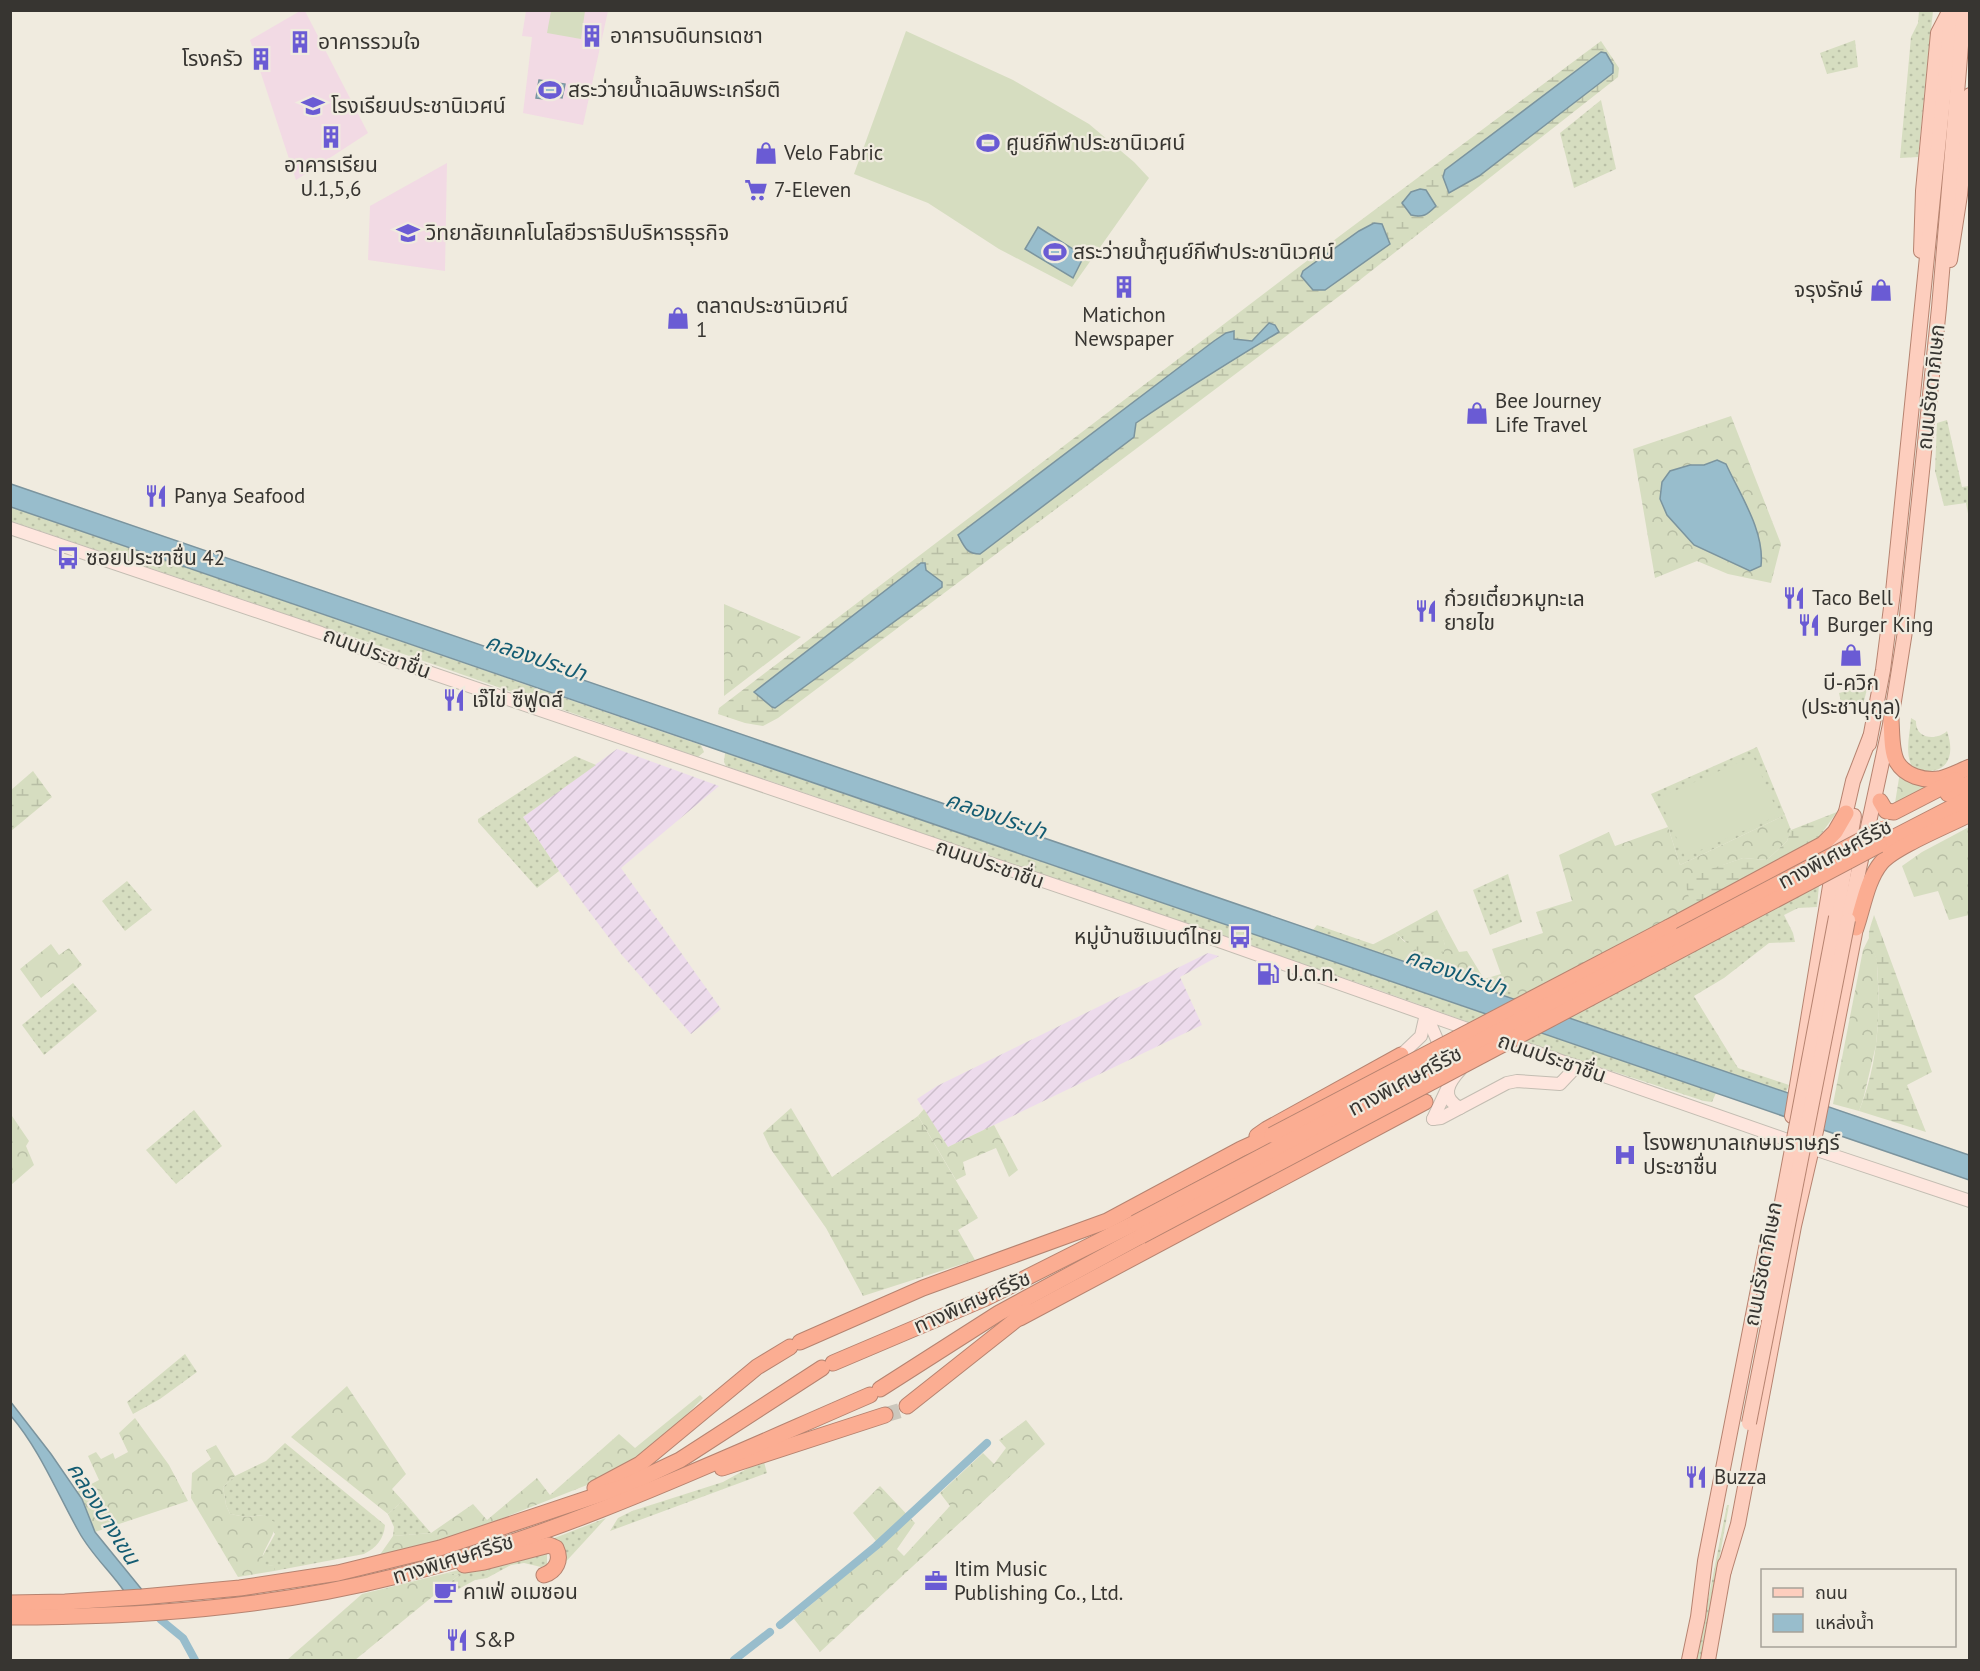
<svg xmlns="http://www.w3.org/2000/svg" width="1980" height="1671" font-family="'PT Sans','Noto Sans Thai',sans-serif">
	<defs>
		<pattern id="industrial-furrows" width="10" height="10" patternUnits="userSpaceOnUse" patternTransform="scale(1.5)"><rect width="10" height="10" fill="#eddbec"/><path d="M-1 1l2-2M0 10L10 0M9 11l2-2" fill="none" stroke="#ccbdcb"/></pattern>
		<pattern id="grass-dots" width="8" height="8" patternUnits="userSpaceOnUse" patternTransform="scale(1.5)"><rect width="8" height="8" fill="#d6ddc0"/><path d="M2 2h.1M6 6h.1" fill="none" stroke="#b8bea5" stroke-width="1.8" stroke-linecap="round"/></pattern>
		<pattern id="forest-crowns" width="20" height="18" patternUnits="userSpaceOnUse" patternTransform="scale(1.5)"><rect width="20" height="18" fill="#d6ddc0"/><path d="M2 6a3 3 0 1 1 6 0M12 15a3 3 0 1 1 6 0" fill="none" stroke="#b8bea5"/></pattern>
		<pattern id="wetland-marsh" width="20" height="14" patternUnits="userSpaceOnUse" patternTransform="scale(1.5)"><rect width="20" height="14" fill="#d6ddc0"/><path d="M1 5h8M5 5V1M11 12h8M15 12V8" fill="none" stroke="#b8bea5"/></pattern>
	</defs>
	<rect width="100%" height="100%" fill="#f0ebdf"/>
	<g fill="url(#industrial-furrows)">
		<path d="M617 749 719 786 621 868 721 1009 691 1034 621 954 559 871 523 817Z"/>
		<path d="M1208 953 1219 956 1180 977 1202 1025 948 1147 917 1099 937 1086Z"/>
	</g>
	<g fill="#f2dae4">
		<path d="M300 11H305L368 133 296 180 250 40Z"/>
		<path d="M526 11H608L583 125 523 113 532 37 522 36Z"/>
		<path d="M447 163 445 271 368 260 370 206Z"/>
	</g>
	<g fill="url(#grass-dots)">
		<path d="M1919 11H1933L1918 157 1900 158 1911 37 1918 23Z"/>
		<path d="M1855 40 1858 67 1827 74 1820 53Z"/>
		<path d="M1601 100 1616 169 1574 188 1560 133Z"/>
		<path d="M1947 420 1962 487 1969 486V519L1966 503 1944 506 1935 471 1937 423Z"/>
		<path d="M11 507 701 745 704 752 698 757 418 659 11 521Z"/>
		<path d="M1868 686 1863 704 1842 707 1839 693Z"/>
		<path d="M1911 718 1916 721C1915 739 1937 741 1947 731 1957 761 1944 777 1913 769 1904 752 1910 736 1911 718Z"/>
		<path d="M1757 747 1785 815 1680 865 1668 827 1651 794Z"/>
		<path d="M725 753 1716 1093 1712 1102 1704 1101 1535 1046 1373 988 726 766 724 762Z"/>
		<path d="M575 756 596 765 523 817 559 871 537 888 478 822V819Z"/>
		<path d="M1508 874 1522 922 1490 935 1473 890Z"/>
		<path d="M127 881 152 910 125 931 102 901Z"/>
		<path d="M1819 885 1817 907 1798 908 1784 915 1793 933 1795 942 1769 943 1724 978 1694 996 1738 1068 1789 1085 1786 1092 1313 930 1317 925 1527 997Z"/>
		<path d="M73 983 97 1011 44 1055 22 1025Z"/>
		<path d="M194 1110 222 1146 176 1184 146 1150Z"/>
		<path d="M185 1354 197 1372 160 1399 133 1414 127 1402Z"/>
		<path d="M285 1443 385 1525C384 1539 376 1548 364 1554L274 1571V1566L261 1565V1559L275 1534 264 1515 246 1517 230 1514 226 1505 223 1487 235 1476 266 1461Z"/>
		<path d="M764 1462 767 1473 610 1531 618 1518 632 1511 723 1482 752 1466Z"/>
		<path d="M403 1501 431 1533 393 1536 394 1527 388 1514Z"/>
		<path d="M1727 1505H1729L1701 1660H1696Z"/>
		<path d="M606 1518 561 1567 552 1539Z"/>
		<path d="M538 1549 547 1554V1564L541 1567 524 1563 511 1565 487 1578 475 1580 455 1591 448 1584 459 1575 447 1573Z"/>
	</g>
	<g fill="url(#forest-crowns)">
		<path d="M1731 416 1781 544 1771 583 1728 574 1697 561 1655 578 1633 449Z"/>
		<path d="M724 604 801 637 724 696Z"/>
		<path d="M1900 772 1929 786 1896 804 1895 803Z"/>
		<path d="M1785 815 1791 830 1787 841 1767 860 1743 858 1723 865 1692 910 1527 997 1366 948 1395 933 1405 942 1445 945 1440 932 1446 928 1459 952 1467 951 1484 979 1501 974 1492 949 1543 933 1536 912 1572 901 1559 855 1609 832 1615 846 1668 827 1680 865Z"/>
		<path d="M1969 827V915L1949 920 1938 891 1914 897 1902 866 1922 852Z"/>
		<path d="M1869 938 1877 960 1879 1009 1876 1045 1863 1100 1859 1111 1833 1104 1863 950Z"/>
		<path d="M51 944 59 955 69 948 82 965 41 998 20 969Z"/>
		<path d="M924 1109 948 1147 994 1125 1018 1170 1009 1177 996 1148 963 1162 966 1175 956 1180 918 1116Z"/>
		<path d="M10 1113 29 1141 26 1146 34 1165 11 1185Z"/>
		<path d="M347 1386 406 1474 392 1489 403 1501 388 1514 291 1437Z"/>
		<path d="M700 1395 703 1398 660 1442 610 1476 462 1534 379 1556 393 1536 431 1533 473 1504 487 1520 537 1478 550 1495 619 1434 635 1448Z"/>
		<path d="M135 1418 169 1465 188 1501 95 1532 82 1499 76 1492 99 1480 88 1456 96 1452 101 1459 113 1453 115 1459 128 1452 119 1433Z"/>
		<path d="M1026 1420 1045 1444 820 1652 794 1619 880 1546 853 1513 880 1486 915 1523 897 1549 904 1556 950 1506 940 1493 983 1453 994 1464 1006 1448 999 1440Z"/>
		<path d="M216 1445 235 1476 223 1487 226 1505 230 1514 246 1517 264 1515 276 1523C274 1538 262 1549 261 1564L274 1566V1571L238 1577 191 1498 192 1473 211 1459 206 1450Z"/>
		<path d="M447 1573 459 1575 355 1660H287L362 1594Z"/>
	</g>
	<g fill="url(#wetland-marsh)" fill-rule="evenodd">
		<path d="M1601 41 1619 68 1618 77 1342 294 778 718 763 726 745 723 718 714 719 708 1341 235ZM1382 224 1390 244 1313 290ZM1269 324 1279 332C1230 361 1183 391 1136 423L1134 437 980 554 958 535 1214 341 1226 333 1234 331 1233 339 1252 341ZM925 563 926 570 942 587 775 708 772 707Z"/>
		<path d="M33 771 52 797 11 831V790Z"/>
		<path d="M1837 812 1816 841 1692 910 1684 878 1743 858 1767 860 1787 841 1791 830Z"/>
		<path d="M1437 910 1446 928 1441 932 1445 945 1444 952C1417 958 1414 947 1395 933Z"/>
		<path d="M1874 915 1932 1072 1907 1085 1926 1132 1859 1111C1878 1065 1881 1013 1877 964 1877 955 1869 947 1869 938 1868 931 1872 922 1874 915Z"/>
		<path d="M791 1108 832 1177 918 1116 978 1218 958 1230 975 1260 863 1296 826 1228 770 1148 763 1133Z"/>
	</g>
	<g fill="#d6ddc0">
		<path d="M551 11H585L581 39 547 33Z"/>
		<path d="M906 31 1013 80 1089 124 1134 162 1149 178 1072 287 999 249 928 203 854 174Z"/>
		<path d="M1753 756 1779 815 1685 857 1659 798Z"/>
	</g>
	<g fill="#98bdcc" stroke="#7b949e" stroke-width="1.5">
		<path d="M1601 52 1606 53 1613 65V73L1479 176 1449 193 1443 177 1445 170Z"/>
		<path d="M539 80 565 84 562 98 546 95 545 99 536 98Z"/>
		<path d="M1420 189 1426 190 1436 206C1427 215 1423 218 1411 215L1402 203 1411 192Z"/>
		<path d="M1374 223 1382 224 1390 244 1325 290H1313L1301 276 1303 271 1359 231Z"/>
		<path d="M1038 227 1084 256 1073 278 1025 249Z"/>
		<path d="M1269 323 1275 325 1279 332C1231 361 1183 391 1136 423L1134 437 980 554C966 554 964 546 958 535L1214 341 1226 333 1234 331V339L1252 341Z"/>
		<path d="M1717 460 1726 464C1740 495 1765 531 1761 566L1750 571 1694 545 1667 515 1660 499 1662 482 1670 471 1690 465H1704Z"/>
		<path d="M11 484 1969 1155V1180L11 507Z"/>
		<path d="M921 563H925L926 570 942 582V587L775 708 772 707 754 692Z"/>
		<path d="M10 1401 51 1454 82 1499 95 1532 143 1591H124C110 1571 91 1554 79 1532 57 1493 40 1450 11 1416Z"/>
	</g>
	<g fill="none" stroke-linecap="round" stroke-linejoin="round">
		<g stroke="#98bdcc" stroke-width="8">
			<path d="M141 1597 161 1620 183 1638 195 1660"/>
			<path d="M780 1625 876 1546 987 1443"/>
			<path d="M734 1660 770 1632"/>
		</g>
		<path stroke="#cbc7bc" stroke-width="15" stroke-dasharray="15 8" stroke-linecap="butt" d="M885 1415 902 1410 907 1406"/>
		<g stroke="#c3bdb2" stroke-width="14">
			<g id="secondary">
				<path d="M10 528 321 633 384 657 1219 941 1476 1032"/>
				<path d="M1426 1014 1441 1049"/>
				<path d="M1501 1040 1799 1144 1970 1201"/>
				<path d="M1405 1062 1401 1055 1421 1036 1426 1014"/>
				<path d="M1460 1108C1440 1097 1448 1083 1461 1069"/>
				<path d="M1433 1119 1441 1118 1507 1083 1517 1081 1560 1084 1577 1066"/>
				<path d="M1433 1119 1447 1089"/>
			</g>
		</g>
		<g stroke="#b68370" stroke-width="16">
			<g id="primary">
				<path d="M1921 251 1923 191 1938 33 1950 10"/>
				<path d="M1950 260 1960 195 1970 95"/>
				<path d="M1869 744 1883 670 1893 592 1952 10"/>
				<path d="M1836 917 1854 816"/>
				<path d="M1848 920 1891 720 1906 625 1939 308 1964 10"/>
				<path d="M1792 1116 1833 868 1853 781 1870 737"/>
				<path d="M1724 1571 1738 1524 1794 1226 1816 1131 1858 918"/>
				<path d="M1689 1660 1698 1617 1705 1561 1768 1238"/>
				<path d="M1708 1660 1725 1564"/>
			</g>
		</g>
		<g stroke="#b68370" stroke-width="17">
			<g id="highway">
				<path d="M1891 720C1892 733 1891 751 1897 762 1905 776 1924 781 1939 779 1949 777 1960 771 1970 767"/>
				<path d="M1948 794 1970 783"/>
				<path d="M1880 801 1886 811 1894 812 1956 780"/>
				<path d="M1879 845 1970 798"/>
				<path d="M1669 927 1823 844 1835 832 1846 813"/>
				<path d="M1856 928C1863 908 1867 880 1881 863 1894 847 1949 825 1970 814"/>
				<path d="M1257 1136 1267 1129 1401 1055"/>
				<path d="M1020 1318 1425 1102"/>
				<path d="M800 1342 923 1288 1107 1221 1241 1149 1272 1135"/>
				<path d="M833 1363 986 1298 1135 1223"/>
				<path d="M880 1389 999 1313 1141 1236"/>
				<path d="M907 1406 1027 1311"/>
				<path d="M722 1468 885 1415"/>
				<path d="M595 1488 640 1464 757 1367 790 1347"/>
				<path d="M464 1565 484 1562 549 1545 556 1548C562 1560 556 1571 544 1575"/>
				<path d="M10 1603 65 1602 142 1597 240 1588 338 1573 440 1548 625 1486 680 1460 822 1368"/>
				<path d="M10 1617C140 1617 271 1608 397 1576 562 1535 715 1462 870 1395"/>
			</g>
		</g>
		<use href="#secondary" stroke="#fee6de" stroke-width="12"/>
		<use href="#primary" stroke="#fdcebe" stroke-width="14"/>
		<use href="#highway" stroke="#fbad92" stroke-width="15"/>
		<g stroke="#b68370" stroke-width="16" stroke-linecap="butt">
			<g id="primary-bridge">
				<path d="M1761 1313 1836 917"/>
				<path d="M1749 1423 1848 920"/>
			</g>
		</g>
		<g stroke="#b68370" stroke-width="17" stroke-linecap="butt">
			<g id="highway-bridge">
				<path d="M1272 1135 1669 927"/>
				<path d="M1135 1223 1884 828"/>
				<path d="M1141 1236 1879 845"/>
			</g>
		</g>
		<use href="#primary-bridge" stroke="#fdcebe" stroke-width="14"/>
		<use href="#highway-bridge" stroke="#fbad92" stroke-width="15"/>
	</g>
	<defs>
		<g id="building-bare" transform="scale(1.8)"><path d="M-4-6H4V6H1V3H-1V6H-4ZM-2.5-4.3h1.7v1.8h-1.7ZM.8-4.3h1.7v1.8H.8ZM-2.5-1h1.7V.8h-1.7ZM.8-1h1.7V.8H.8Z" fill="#6a5bd4" stroke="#f0ebdf" stroke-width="2.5" paint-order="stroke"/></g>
		<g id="stadium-bare" transform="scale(1.8)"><path d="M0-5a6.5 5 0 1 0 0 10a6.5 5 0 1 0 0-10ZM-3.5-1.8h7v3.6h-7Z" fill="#6a5bd4" stroke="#f0ebdf" stroke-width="2.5" paint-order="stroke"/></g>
		<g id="school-bare" transform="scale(1.8)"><path d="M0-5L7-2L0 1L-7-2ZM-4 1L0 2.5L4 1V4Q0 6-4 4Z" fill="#6a5bd4" stroke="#f0ebdf" stroke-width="2.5" paint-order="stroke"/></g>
		<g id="shop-bare" transform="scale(1.8)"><path d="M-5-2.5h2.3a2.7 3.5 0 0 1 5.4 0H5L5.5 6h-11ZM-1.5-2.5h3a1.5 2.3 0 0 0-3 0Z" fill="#6a5bd4" stroke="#f0ebdf" stroke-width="2.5" paint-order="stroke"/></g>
		<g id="supermarket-bare" transform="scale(1.8)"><path d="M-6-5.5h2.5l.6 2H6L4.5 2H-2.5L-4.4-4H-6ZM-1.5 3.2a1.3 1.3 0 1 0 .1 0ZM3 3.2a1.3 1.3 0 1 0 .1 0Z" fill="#6a5bd4" stroke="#f0ebdf" stroke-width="2.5" paint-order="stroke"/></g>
		<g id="restaurant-bare" transform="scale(1.8)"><path d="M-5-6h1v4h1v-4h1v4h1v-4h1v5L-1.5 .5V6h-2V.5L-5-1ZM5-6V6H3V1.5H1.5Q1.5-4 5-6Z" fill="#6a5bd4" stroke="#f0ebdf" stroke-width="2.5" paint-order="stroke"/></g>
		<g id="bus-bare" transform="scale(1.8)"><path d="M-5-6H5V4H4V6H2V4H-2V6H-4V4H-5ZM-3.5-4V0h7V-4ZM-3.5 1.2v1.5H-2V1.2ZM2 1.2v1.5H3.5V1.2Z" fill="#6a5bd4" stroke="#f0ebdf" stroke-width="2.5" paint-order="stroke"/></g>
		<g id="fuel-bare" transform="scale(1.8)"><path d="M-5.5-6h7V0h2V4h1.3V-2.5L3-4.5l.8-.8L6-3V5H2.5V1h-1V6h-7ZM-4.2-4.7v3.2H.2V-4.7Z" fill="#6a5bd4" stroke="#f0ebdf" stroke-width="2.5" paint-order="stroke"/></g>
		<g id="hospital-bare" transform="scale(1.8)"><path d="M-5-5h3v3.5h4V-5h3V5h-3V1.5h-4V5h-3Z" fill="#6a5bd4" stroke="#f0ebdf" stroke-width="2.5" paint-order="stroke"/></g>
		<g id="office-bare" transform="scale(1.8)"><path d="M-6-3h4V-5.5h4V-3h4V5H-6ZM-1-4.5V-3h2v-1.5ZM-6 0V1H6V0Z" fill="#6a5bd4" stroke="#f0ebdf" stroke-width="2.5" paint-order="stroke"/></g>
		<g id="cafe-bare" transform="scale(1.8)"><path d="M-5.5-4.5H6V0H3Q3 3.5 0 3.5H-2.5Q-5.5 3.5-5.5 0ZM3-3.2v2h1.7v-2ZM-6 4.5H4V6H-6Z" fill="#6a5bd4" stroke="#f0ebdf" stroke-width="2.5" paint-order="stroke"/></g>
	</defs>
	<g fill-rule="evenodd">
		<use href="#building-bare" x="592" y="36"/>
		<use href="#building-bare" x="300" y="42"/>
		<use href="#building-bare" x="261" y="59"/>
		<use href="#stadium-bare" x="550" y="90"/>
		<use href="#school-bare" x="313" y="106"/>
		<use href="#building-bare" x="331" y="137"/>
		<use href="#stadium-bare" x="988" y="143"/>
		<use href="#shop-bare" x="766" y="153"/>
		<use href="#supermarket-bare" x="756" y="190"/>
		<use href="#school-bare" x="408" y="233"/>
		<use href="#stadium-bare" x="1055" y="252"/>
		<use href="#building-bare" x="1124" y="287"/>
		<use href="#shop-bare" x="1881" y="290"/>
		<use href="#shop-bare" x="678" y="318"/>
		<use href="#shop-bare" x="1477" y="413"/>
		<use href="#restaurant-bare" x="156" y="496"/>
		<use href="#bus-bare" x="68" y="558"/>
		<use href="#restaurant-bare" x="1794" y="598"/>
		<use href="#restaurant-bare" x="1426" y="611"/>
		<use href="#restaurant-bare" x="1809" y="625"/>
		<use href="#shop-bare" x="1851" y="655"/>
		<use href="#restaurant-bare" x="454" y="700"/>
		<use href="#bus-bare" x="1240" y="937"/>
		<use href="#fuel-bare" x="1268" y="974"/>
		<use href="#hospital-bare" x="1625" y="1155"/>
		<use href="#restaurant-bare" x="1696" y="1477"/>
		<use href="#office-bare" x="936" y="1581"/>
		<use href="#cafe-bare" x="445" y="1592"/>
		<use href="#restaurant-bare" x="457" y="1640"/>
	</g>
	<g text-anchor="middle" stroke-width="4.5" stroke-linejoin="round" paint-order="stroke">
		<g font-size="21" fill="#373531" stroke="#f0ebdf" text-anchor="start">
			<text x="610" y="43">อาคารบดินทรเดชา</text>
			<text x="318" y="49">อาคารรวมใจ</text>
			<text x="243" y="66" text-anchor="end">โรงครัว</text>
			<text x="568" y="97">สระว่ายนํ้าเฉลิมพระเกรียติ</text>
			<text x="331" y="113">โรงเรียนประชานิเวศน์</text>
			<text x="1006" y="150">ศูนย์กีฬาประชานิเวศน์</text>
			<text x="784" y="160">Velo Fabric</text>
			<text x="331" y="172" text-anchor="middle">อาคารเรียน<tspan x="331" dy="24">ป.1,5,6</tspan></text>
			<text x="774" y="197">7-Eleven</text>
			<text x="426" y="240">วิทยาลัยเทคโนโลยีวราธิปบริหารธุรกิจ</text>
			<text x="1073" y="259">สระว่ายน้ำศูนย์กีฬาประชานิเวศน์</text>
			<text x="1863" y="297" text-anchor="end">จรุงรักษ์</text>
			<text x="696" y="313">ตลาดประชานิเวศน์<tspan x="696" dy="24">1</tspan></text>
			<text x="1124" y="322" text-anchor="middle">Matichon<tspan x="1124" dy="24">Newspaper</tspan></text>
			<text x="1495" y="408">Bee Journey<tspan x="1495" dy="24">Life Travel</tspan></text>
			<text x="174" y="503">Panya Seafood</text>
			<text x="86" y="565">ซอยประชาชื่น 42</text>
			<text x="1812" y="605">Taco Bell</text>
			<text x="1444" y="606">ก๋วยเตี๋ยวหมูทะเล<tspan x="1444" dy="24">ยายไข</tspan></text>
			<text x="1827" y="632">Burger King</text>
			<text x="1851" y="690" text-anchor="middle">บี-ควิก<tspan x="1851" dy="24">(ประชานุกูล)</tspan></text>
			<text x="472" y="707">เจ๊ไข่ ซีฟูดส์</text>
			<text x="1222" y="944" text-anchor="end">หมู่บ้านซิเมนต์ไทย</text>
			<text x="1286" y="981">ป.ต.ท.</text>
			<text x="1643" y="1150">โรงพยาบาลเกษมราษฎร์<tspan x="1643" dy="24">ประชาชื่น</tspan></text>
			<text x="1714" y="1484">Buzza</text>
			<text x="954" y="1576">Itim Music<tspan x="954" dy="24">Publishing Co., Ltd.</tspan></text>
			<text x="463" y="1599">คาเฟ่ อเมซอน</text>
			<text x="475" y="1647">S&amp;P</text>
		</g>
		<g font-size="21" fill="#373531" stroke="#f0ebdf">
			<text transform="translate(1931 387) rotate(-84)" y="7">ถนนรัชดาภิเษก</text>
			<text transform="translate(377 653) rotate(20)" y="7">ถนนประชาชื่น</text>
			<text transform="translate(1835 854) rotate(-28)" y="7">ทางพิเศษศรีรัช</text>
			<text transform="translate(990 864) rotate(19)" y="7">ถนนประชาชื่น</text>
			<text transform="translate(1552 1058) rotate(19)" y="7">ถนนประชาชื่น</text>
			<text transform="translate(1405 1081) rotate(-28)" y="7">ทางพิเศษศรีรัช</text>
			<text transform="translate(1763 1264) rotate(-79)" y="7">ถนนรัชดาภิเษก</text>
			<text transform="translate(972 1302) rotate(-24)" y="7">ทางพิเศษศรีรัช</text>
			<text transform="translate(453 1559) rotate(-17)" y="7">ทางพิเศษศรีรัช</text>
		</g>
		<g font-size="22" font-style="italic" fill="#145c72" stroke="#f0ebdf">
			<text transform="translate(536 657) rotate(19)" y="8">คลองประปา</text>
			<text transform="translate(996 815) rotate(19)" y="8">คลองประปา</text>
			<text transform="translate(1456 972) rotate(19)" y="8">คลองประปา</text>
			<text transform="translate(104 1513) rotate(58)" y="8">คลองบางเขน</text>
		</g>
	</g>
	<rect width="1980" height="1671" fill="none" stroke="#373531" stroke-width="24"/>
	<rect x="1761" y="1569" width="195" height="78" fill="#f0ebdf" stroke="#a6a299" stroke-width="1.5"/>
	<rect x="1773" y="1588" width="30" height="9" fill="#fdcebe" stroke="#a6a299" stroke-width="1.5"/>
	<text x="1815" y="1599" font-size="18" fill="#373531">ถนน</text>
	<rect x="1773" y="1614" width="30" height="18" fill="#98bdcc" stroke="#a6a299" stroke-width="1.5"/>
	<text x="1815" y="1629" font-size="18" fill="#373531">แหล่งน้ำ</text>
</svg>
